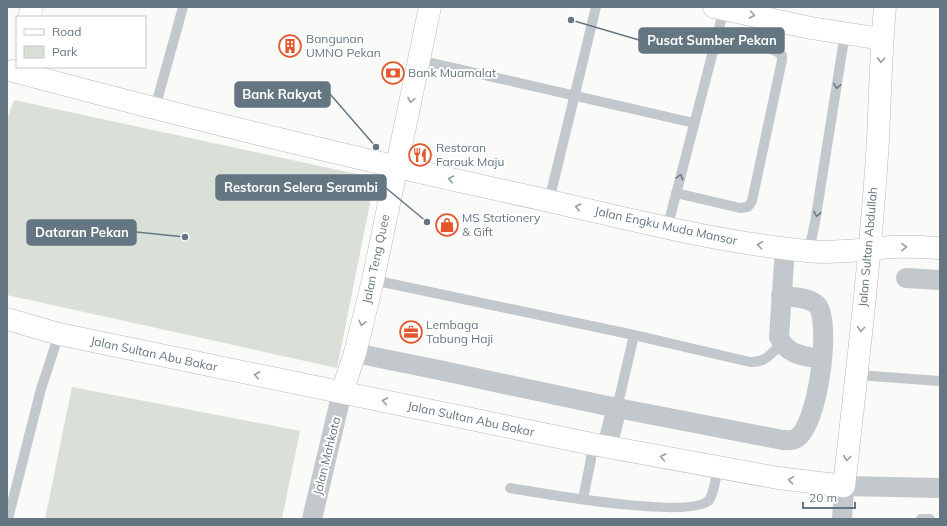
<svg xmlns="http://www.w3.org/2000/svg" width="947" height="526" font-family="Mulish,sans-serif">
	<rect width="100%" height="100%" fill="#fafaf8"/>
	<g fill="#dadfd7">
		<path d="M14 100 375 178 337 368 7 295V120Z"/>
		<path d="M72 387 300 431 282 519H45Z"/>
	</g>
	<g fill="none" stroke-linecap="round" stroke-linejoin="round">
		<g stroke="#b3babf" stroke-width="23">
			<g id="secondary">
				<path d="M714 7 811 28 882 39"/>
				<path d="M29 17 32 7"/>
				<path d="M13 71C188 118 364 161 541 199 629 219 716 242 807 251 836 254 864 249 892 247 908 246 924 247 940 248"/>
				<path d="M7 319 59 334 592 444 778 478 844 486C857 371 871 255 878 140 880 95 881 51 885 7"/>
				<path d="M342 392 355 353 373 280 430 7"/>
			</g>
		</g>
		<g stroke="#c3c8cc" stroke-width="10">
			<path d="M419 60 694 123"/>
			<path d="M155 108 183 7"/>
			<path d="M676 193 740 208 748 207 752 201 782 60V55C770 45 733 39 717 36"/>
			<path d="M549 201 596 7"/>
			<path d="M667 229 724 9"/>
			<path d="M809 251 815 222 845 33"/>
			<path d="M373 280 634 335 750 362C765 363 771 354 781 344"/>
			<path d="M857 375 940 381"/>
			<path d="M617 408 634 335"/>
			<path d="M510 488C540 493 692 520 709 500 714 494 716 476 718 468"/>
			<path d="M583 499 591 459 592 444"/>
			<path d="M8 519 41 389 59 334"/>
			<path d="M921 519H930"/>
		</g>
		<g stroke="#c3c8cc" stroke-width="20">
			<path d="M785 248 779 337C786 355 805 356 821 359"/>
			<path d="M906 278 940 280"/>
			<path d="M355 353 439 370 617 408 783 440C786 440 792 441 795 439 818 429 832 321 817 305 809 297 792 297 781 296"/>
			<path d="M607 446 617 408"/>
			<path d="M312 519 342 392"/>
			<path d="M842 519 844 486 940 488"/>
		</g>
		<use href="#secondary" stroke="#fff" stroke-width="22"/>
	</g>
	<defs><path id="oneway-chevron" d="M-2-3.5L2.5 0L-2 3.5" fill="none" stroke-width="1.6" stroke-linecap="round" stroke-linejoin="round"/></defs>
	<g stroke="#939fa8">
		<use href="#oneway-chevron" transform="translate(752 15) rotate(12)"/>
		<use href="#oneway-chevron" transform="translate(881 60) rotate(93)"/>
		<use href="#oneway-chevron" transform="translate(411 100) rotate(101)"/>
		<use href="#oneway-chevron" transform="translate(451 179) rotate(-167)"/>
		<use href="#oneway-chevron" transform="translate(578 207) rotate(-168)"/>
		<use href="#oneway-chevron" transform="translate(760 245) rotate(-173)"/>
		<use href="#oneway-chevron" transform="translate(904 247) rotate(-1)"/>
		<use href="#oneway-chevron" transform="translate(362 323) rotate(103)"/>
		<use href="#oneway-chevron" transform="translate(861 329) rotate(95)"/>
		<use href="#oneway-chevron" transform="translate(257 375) rotate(-168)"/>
		<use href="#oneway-chevron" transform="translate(385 401) rotate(-168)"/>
		<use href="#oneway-chevron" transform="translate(663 457) rotate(-169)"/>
		<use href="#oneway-chevron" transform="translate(847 458) rotate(97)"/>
		<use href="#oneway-chevron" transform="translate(791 480) rotate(-172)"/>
	</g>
	<g stroke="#6a7a87">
		<use href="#oneway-chevron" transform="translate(837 86) rotate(99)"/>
		<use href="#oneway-chevron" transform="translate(680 177) rotate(-75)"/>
		<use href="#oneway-chevron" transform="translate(817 214) rotate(99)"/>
	</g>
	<defs>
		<g id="building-ring" transform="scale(1.15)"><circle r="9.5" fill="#fff" stroke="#e4572e" stroke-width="1.5"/><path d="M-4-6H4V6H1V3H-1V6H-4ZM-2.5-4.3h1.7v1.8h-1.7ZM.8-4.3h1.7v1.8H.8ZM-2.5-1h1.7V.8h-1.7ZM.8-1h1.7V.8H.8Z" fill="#e4572e"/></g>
		<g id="bank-ring" transform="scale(1.15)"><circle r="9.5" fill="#fff" stroke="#e4572e" stroke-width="1.5"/><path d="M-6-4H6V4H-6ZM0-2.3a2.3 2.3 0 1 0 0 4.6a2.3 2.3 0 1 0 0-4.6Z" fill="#e4572e"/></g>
		<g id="restaurant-ring" transform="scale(1.15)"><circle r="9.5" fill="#fff" stroke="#e4572e" stroke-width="1.5"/><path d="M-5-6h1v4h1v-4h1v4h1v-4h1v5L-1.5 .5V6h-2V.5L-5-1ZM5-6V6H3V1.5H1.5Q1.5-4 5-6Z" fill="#e4572e"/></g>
		<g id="shop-ring" transform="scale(1.15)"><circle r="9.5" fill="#fff" stroke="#e4572e" stroke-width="1.5"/><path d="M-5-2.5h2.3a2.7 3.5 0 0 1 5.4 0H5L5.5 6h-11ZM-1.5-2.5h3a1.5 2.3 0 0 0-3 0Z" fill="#e4572e"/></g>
		<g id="office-ring" transform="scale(1.15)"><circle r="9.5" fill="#fff" stroke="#e4572e" stroke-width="1.5"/><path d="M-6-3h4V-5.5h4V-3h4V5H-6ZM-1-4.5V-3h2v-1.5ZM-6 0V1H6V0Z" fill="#e4572e"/></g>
	</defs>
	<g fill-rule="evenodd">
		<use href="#building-ring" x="290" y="46"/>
		<use href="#bank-ring" x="393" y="73"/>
		<use href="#restaurant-ring" x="420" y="155"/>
		<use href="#shop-ring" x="447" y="225"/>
		<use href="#office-ring" x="411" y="332"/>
	</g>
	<g text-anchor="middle" stroke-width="4" stroke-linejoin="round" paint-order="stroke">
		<g font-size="12" fill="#657683" stroke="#fff" text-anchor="start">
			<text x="306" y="43">Bangunan<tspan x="306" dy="14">UMNO Pekan</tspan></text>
			<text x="408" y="77">Bank Muamalat</text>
			<text x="436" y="152">Restoran<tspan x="436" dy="14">Farouk Maju</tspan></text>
			<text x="462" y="222">MS Stationery<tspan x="462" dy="14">&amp; Gift</tspan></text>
			<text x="426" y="329">Lembaga<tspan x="426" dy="14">Tabung Haji</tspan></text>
		</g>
		<g font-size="12" fill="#657683" stroke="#fff">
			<text transform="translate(666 226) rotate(12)" y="4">Jalan Engku Muda Mansor</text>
			<text transform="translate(868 247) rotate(-85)" y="4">Jalan Sultan Abdullah</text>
			<text transform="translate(376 259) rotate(-78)" y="4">Jalan Teng Quee</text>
			<text transform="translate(154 354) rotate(12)" y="4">Jalan Sultan Abu Bakar</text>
			<text transform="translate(471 419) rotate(12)" y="4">Jalan Sultan Abu Bakar</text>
			<text transform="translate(327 456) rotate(-76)" y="4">Jalan Mahkota</text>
		</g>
	</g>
	<path fill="none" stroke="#657683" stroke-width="1.5" d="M571 20L639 40M376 147L330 94M427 222L386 188M185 237L136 232"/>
	<g fill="#657683" stroke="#fff" stroke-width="1.5">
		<circle cx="571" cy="20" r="4"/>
		<circle cx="376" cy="147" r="4"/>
		<circle cx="427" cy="222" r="4"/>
		<circle cx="185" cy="237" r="4"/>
	</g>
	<g fill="#657683" stroke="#657683" stroke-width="1.5">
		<rect x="639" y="28" width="145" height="25" rx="4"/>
		<rect x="235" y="82" width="95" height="25" rx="4"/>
		<rect x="216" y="175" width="170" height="25" rx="4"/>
		<rect x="27" y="220" width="109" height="25" rx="4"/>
	</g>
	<g font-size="13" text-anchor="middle" font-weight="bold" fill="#fff">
		<text x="712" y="45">Pusat Sumber Pekan</text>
		<text x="282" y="99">Bank Rakyat</text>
		<text x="301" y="192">Restoran Selera Serambi</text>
		<text x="82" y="237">Dataran Pekan</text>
	</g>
	<rect width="947" height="526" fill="none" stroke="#657683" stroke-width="16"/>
	<rect x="16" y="16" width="130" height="52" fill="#ffffff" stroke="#c1c8cd"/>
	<rect x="24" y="29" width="20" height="6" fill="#ffffff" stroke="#c1c8cd"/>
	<text x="52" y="36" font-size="12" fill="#657683">Road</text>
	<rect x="24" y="46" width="20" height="12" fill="#dadfd7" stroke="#c1c8cd"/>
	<text x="52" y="56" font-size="12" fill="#657683">Park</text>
	<path d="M803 502v6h52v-6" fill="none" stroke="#657683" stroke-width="2"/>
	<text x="809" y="502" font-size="12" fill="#657683" stroke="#ffffff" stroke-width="3" paint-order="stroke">20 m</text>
</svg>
